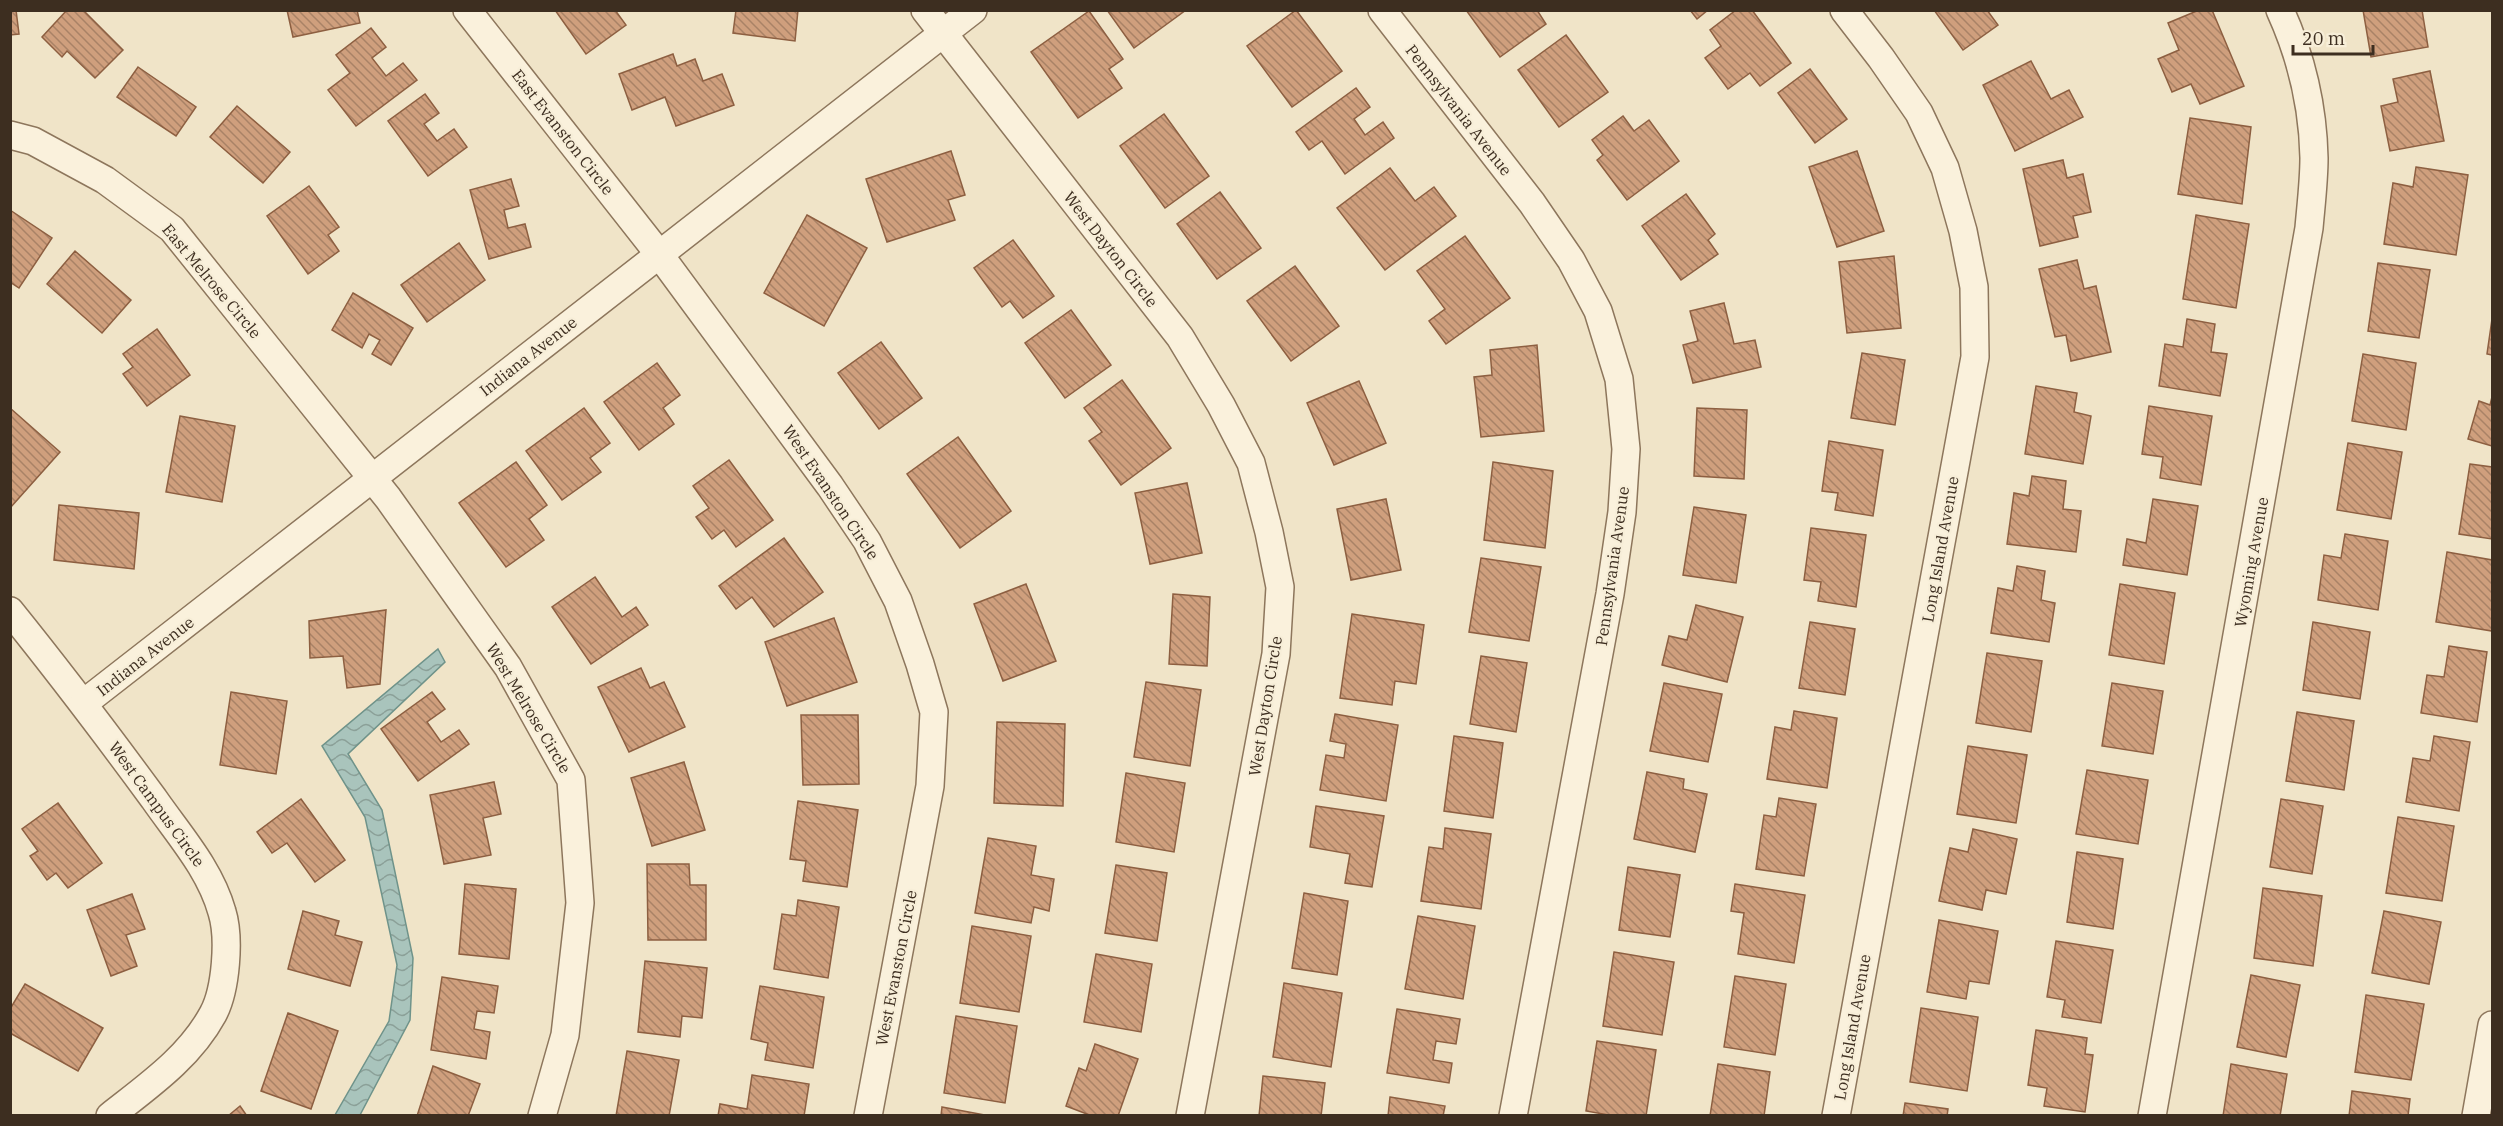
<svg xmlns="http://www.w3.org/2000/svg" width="2503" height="1126" font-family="'IBM Plex Serif',serif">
	<defs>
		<pattern id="water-waves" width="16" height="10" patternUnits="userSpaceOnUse" patternTransform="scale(1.5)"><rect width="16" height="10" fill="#a9c4bc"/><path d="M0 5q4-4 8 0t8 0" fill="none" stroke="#8ba098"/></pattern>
		<pattern id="building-back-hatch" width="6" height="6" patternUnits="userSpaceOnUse" patternTransform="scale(1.5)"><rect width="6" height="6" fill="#cf9f7d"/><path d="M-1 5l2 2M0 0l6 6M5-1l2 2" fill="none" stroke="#a98266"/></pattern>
	</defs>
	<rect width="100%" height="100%" fill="#f0e4c8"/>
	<path fill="url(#water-waves)" stroke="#6f938a" stroke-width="1.5" d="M438 649 445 662 348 754 382 810 413 958 410 1020 360 1115H335L389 1021 397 965 365 817 322 746Z"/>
	<g fill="url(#building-back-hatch)" stroke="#8d5f41" stroke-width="1.5">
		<path d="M10 10H16L19 34 10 35Z"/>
		<path d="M67 10H83L123 50 95 78 67 51 62 57 42 37Z"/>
		<path d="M287 10H357L360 23 293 37Z"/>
		<path d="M555 10H615L626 25 586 54Z"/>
		<path d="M736 10H798L795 41 733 33Z"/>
		<path d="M1107 10H1186L1134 48Z"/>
		<path d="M1296 10 1342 71 1292 107 1247 46Z"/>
		<path d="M1466 10H1537L1546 24 1500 57Z"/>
		<path d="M1690 10H1708L1697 19Z"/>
		<path d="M1736 10H1752L1791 63 1760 86 1750 73 1728 89 1705 58 1721 46 1710 30Z"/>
		<path d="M1934 10H1987L1998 25 1963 50Z"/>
		<path d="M2199 10H2212L2244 86 2200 104 2191 84 2172 92 2158 59 2179 50 2168 23Z"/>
		<path d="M2363 10H2422L2428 47 2371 57Z"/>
		<path d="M1089 11 1123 59 1109 69 1122 88 1078 118 1031 52Z"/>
		<path d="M371 28 386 47 372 58 386 76 403 63 417 80 356 126 328 90 350 73 336 55Z"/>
		<path d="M1566 35 1608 92 1559 127 1518 70Z"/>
		<path d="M673 54 677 66 695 59 703 81 722 74 734 105 676 126 665 97 632 110 619 74Z"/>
		<path d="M2031 61 2051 99 2069 90 2083 117 2015 151 1983 85Z"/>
		<path d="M138 67 196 107 176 136 117 97Z"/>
		<path d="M1810 69 1847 119 1815 143 1778 93Z"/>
		<path d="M2430 71 2444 141 2390 151 2381 106 2398 102 2393 79Z"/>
		<path d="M1356 88 1370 107 1354 119 1365 135 1383 122 1394 138 1345 174 1322 141 1309 150 1296 132Z"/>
		<path d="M425 94 439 113 424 124 437 141 454 129 467 147 428 176 388 121Z"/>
		<path d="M237 106 290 152 263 183 210 137Z"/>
		<path d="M1164 114 1209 176 1165 208 1120 146Z"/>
		<path d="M1623 116 1634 131 1649 120 1679 161 1627 200 1597 160 1603 155 1592 140Z"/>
		<path d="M2190 118 2251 127 2242 204 2178 194Z"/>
		<path d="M951 151 965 195 948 200 955 220 887 242 866 179Z"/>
		<path d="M1857 151 1884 231 1837 247 1809 167Z"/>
		<path d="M2063 160 2067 178 2083 174 2091 212 2073 216 2078 237 2040 246 2023 169Z"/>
		<path d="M2416 167 2468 175 2456 255 2384 244 2393 183 2413 187Z"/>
		<path d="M1390 168 1415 201 1434 187 1456 216 1385 270 1337 208Z"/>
		<path d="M511 179 519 206 504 210 508 228 525 224 531 247 489 259 470 190Z"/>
		<path d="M309 186 339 227 328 235 339 251 308 274 267 216Z"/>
		<path d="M1220 192 1261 248 1217 279 1177 224Z"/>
		<path d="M1686 194 1715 234 1708 240 1718 254 1681 280 1642 226Z"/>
		<path d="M10 210 52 238 19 288 10 282Z"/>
		<path d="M807 215 867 248 824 326 764 293Z"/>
		<path d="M2196 215 2249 224 2236 308 2183 299Z"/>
		<path d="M1465 236 1510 298 1446 344 1429 321 1445 309 1417 271Z"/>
		<path d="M1013 240 1054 296 1023 318 1010 301 1002 307 974 268Z"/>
		<path d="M459 243 485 280 427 322 401 285Z"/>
		<path d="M75 251 131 300 102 333 47 284Z"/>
		<path d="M1894 256 1901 328 1847 333 1839 262Z"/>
		<path d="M2077 260 2084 289 2096 286 2111 352 2071 361 2066 335 2055 337 2039 269Z"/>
		<path d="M2378 263 2430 270 2419 338 2368 331Z"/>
		<path d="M1295 266 1339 326 1291 361 1247 301Z"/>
		<path d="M353 293 413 328 391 365 372 354 380 340 369 334 362 348 332 330Z"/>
		<path d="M1724 303 1734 344 1755 340 1761 367 1693 383 1683 345 1698 341 1690 311Z"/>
		<path d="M1071 310 1111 365 1065 398 1025 343Z"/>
		<path d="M2187 319 2215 324 2211 352 2227 354 2220 396 2159 386 2165 344 2183 347Z"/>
		<path d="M2492 319V355L2487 354Z"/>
		<path d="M157 329 190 375 147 406 123 374 133 367 123 354Z"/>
		<path d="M881 342 922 398 879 429 838 373Z"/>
		<path d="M1537 345 1544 431 1481 437 1474 377 1492 375 1490 350Z"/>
		<path d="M1862 353 1905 360 1895 425 1851 418Z"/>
		<path d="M2363 354 2416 363 2406 430 2352 421Z"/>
		<path d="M657 363 680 395 663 408 674 424 639 450 604 402Z"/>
		<path d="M1122 380 1171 448 1121 485 1089 441 1102 432 1084 408Z"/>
		<path d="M1359 381 1386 443 1334 465 1307 403Z"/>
		<path d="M2036 386 2077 393 2074 412 2091 416 2083 464 2025 454Z"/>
		<path d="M2492 397V446L2468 439 2479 401 2490 405Z"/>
		<path d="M2149 406 2212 416 2201 485 2160 478 2163 457 2142 454Z"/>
		<path d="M10 408 60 452 10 508Z"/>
		<path d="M584 408 610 443 590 458 601 472 562 500 526 451Z"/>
		<path d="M1697 408 1747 410 1744 479 1694 476Z"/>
		<path d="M180 416 235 426 222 502 166 492Z"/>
		<path d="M958 437 1011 511 960 548 907 474Z"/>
		<path d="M1829 441 1883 450 1873 516 1835 510 1838 493 1822 491Z"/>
		<path d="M2348 443 2402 452 2391 519 2337 510Z"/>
		<path d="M729 460 773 520 736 547 724 530 712 539 696 517 709 508 693 486Z"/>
		<path d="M516 462 547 505 529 519 544 540 506 567 459 503Z"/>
		<path d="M1493 462 1553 471 1545 548 1484 540Z"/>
		<path d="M2470 464 2492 467V539L2459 534Z"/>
		<path d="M2032 476 2066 481 2063 509 2081 511 2076 552 2007 544 2014 493 2029 496Z"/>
		<path d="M1187 483 1202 553 1150 564 1135 493Z"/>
		<path d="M1386 499 1401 570 1351 580 1337 509Z"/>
		<path d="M2153 499 2198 506 2187 575 2123 565 2127 539 2146 543Z"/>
		<path d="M59 505 139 513 134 569 54 560Z"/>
		<path d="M1694 507 1746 515 1736 583 1683 575Z"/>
		<path d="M1811 528 1866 535 1856 607 1818 601 1821 582 1804 580Z"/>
		<path d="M2345 534 2388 541 2378 610 2318 600 2324 555 2341 558Z"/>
		<path d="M784 538 823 592 774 627 752 597 736 609 719 586Z"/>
		<path d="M2447 552 2492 560V631L2436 622Z"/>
		<path d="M1481 558 1541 567 1529 641 1469 632Z"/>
		<path d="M2017 566 2045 571 2041 600 2055 603 2049 642 1991 633 1998 588 2013 591Z"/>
		<path d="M595 577 622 617 636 607 648 625 591 664 552 607Z"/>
		<path d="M1026 584 1056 661 1003 681 974 604Z"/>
		<path d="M2120 584 2175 593 2164 664 2109 655Z"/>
		<path d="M1173 594 1210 597 1207 666 1169 664Z"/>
		<path d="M1696 605 1743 617 1727 682 1662 665 1669 636 1687 640Z"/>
		<path d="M386 610 380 684 347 688 343 656 310 658 309 621Z"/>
		<path d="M1352 614 1424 625 1416 684 1395 681 1392 705 1340 698Z"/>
		<path d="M834 618 857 682 787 706 765 642Z"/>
		<path d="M1810 622 1855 629 1845 695 1799 688Z"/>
		<path d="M2313 622 2370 632 2360 699 2303 690Z"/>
		<path d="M2449 646 2487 652 2477 722 2421 713 2427 675 2444 677Z"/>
		<path d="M1987 653 2042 661 2031 732 1976 723Z"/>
		<path d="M1481 656 1527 663 1516 732 1470 724Z"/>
		<path d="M641 668 650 688 664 682 685 727 629 752 598 687Z"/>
		<path d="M1146 682 1201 690 1190 766 1134 757Z"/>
		<path d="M1664 683 1722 694 1708 762 1650 751Z"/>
		<path d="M2112 683 2163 691 2153 754 2102 746Z"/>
		<path d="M231 692 287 701 276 774 220 765Z"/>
		<path d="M432 692 445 709 427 722 441 742 459 730 469 744 418 781 381 729Z"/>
		<path d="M1794 711 1837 718 1827 788 1767 779 1775 727 1791 730Z"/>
		<path d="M2297 712 2354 721 2344 790 2286 781Z"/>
		<path d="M1335 714 1398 725 1386 801 1320 790 1326 755 1344 758 1346 744 1330 741Z"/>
		<path d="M801 715H858L859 784 803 785Z"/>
		<path d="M997 722 1065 724 1063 806 994 803Z"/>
		<path d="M1454 736 1503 743 1493 818 1444 811Z"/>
		<path d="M2434 736 2470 742 2459 811 2406 802 2413 758 2430 761Z"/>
		<path d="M1968 746 2027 755 2016 823 1957 814Z"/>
		<path d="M684 762 705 830 652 846 631 778Z"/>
		<path d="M2087 770 2148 780 2138 844 2076 834Z"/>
		<path d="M1647 772 1684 779 1683 789 1707 794 1695 852 1634 839Z"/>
		<path d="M1126 773 1185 783 1174 852 1116 842Z"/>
		<path d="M494 782 501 814 483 818 491 855 444 864 430 795Z"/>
		<path d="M1779 798 1816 804 1804 876 1756 869 1764 815 1776 817Z"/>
		<path d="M301 799 345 860 315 882 287 843 272 853 257 832Z"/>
		<path d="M2281 799 2323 806 2312 874 2270 867Z"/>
		<path d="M798 801 858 810 847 887 803 881 806 861 790 859Z"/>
		<path d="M58 803 102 863 68 888 56 873 47 880 30 856 38 851 22 829Z"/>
		<path d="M1316 806 1384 816 1372 887 1345 883 1350 854 1310 847Z"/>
		<path d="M2398 817 2454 826 2442 901 2386 893Z"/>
		<path d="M1445 828 1491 834 1481 909 1421 901 1429 847 1443 849Z"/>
		<path d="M1973 829 2017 839 2006 894 1986 890 1982 910 1939 901 1950 848 1968 852Z"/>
		<path d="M988 838 1036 846 1031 875 1054 879 1049 911 1034 907 1031 923 975 913Z"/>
		<path d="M2077 852 2123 859 2113 929 2067 922Z"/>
		<path d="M647 864H689L690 885H706V940H648Z"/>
		<path d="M1116 865 1167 873 1157 941 1105 933Z"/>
		<path d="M1628 867 1680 875 1670 937 1619 930Z"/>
		<path d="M465 884 516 889 509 959 459 954Z"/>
		<path d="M1735 884 1805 895 1794 963 1738 954 1744 913 1731 911Z"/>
		<path d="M2263 888 2322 896 2313 966 2254 958Z"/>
		<path d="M1304 893 1348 901 1337 975 1292 968Z"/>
		<path d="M132 894 145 929 126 935 137 966 111 976 87 910Z"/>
		<path d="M798 900 839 907 828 978 774 969 782 914 796 916Z"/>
		<path d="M303 911 339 921 335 935 362 942 350 986 288 969Z"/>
		<path d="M2384 911 2441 922 2429 984 2372 973Z"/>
		<path d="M1418 916 1475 926 1463 999 1405 989Z"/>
		<path d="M1939 920 1998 931 1989 984 1969 981 1966 999 1927 992Z"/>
		<path d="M972 926 1031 936 1019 1012 960 1003Z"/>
		<path d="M2056 941 2113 950 2101 1023 2062 1017 2065 1000 2047 997Z"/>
		<path d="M1614 952 1674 962 1662 1035 1603 1026Z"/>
		<path d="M1096 954 1152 964 1141 1032 1084 1022Z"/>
		<path d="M645 961 707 968 702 1018 682 1016 680 1037 638 1032Z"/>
		<path d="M2251 975 2300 985 2286 1057 2237 1047Z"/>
		<path d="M1735 976 1786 984 1775 1055 1724 1047Z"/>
		<path d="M442 977 498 986 494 1013 477 1011 474 1029 490 1032 486 1059 431 1050Z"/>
		<path d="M1284 983 1342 993 1331 1067 1273 1057Z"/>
		<path d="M25 984 103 1028 78 1071 10 1033V1009Z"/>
		<path d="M760 986 824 997 813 1068 765 1060 768 1043 751 1039Z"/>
		<path d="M2366 995 2424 1004 2411 1080 2355 1072Z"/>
		<path d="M1921 1008 1978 1017 1967 1091 1910 1082Z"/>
		<path d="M1397 1009 1460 1019 1456 1044 1436 1041 1433 1060 1452 1063 1449 1083 1387 1073Z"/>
		<path d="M288 1013 338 1031 311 1109 261 1091Z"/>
		<path d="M956 1016 1017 1026 1005 1103 944 1093Z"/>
		<path d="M2036 1030 2087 1038 2085 1054 2093 1055 2085 1112 2044 1106 2047 1088 2028 1085Z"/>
		<path d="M1597 1041 1656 1050 1646 1116H1614L1586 1111Z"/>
		<path d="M1095 1044 1138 1059 1118 1116H1092L1066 1106 1079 1068 1086 1071Z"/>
		<path d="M627 1051 679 1060 669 1116H616Z"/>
		<path d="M1718 1064 1770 1072 1764 1116H1710Z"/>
		<path d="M2231 1064 2287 1074 2280 1116H2223Z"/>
		<path d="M433 1066 480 1084 468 1116H417Z"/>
		<path d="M752 1075 809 1084 804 1116H718L720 1104 747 1109Z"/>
		<path d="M1263 1076 1325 1083 1321 1116H1259Z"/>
		<path d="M2352 1091 2410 1099 2408 1116H2349Z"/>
		<path d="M1390 1097 1445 1106 1443 1116H1388Z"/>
		<path d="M1905 1103 1948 1109 1947 1116H1903Z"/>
		<path d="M240 1106 247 1116H228Z"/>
		<path d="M942 1107 990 1116H941Z"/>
	</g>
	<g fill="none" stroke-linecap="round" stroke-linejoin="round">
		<g stroke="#8d765c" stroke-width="30">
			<g id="minor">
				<path d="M467 10 659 254 830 486 867 541 898 601 920 664 934 712 930 786 868 1116"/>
				<path d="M925 10 1180 337 1221 405 1251 463 1269 532 1280 587 1276 654 1190 1116"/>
				<path d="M1382 10 1532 203 1571 260 1598 311 1619 379 1626 449 1622 512 1610 594 1513 1116"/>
				<path d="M10 135 33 141 105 180 172 229 388 498 508 667 571 780 580 903 565 1035 542 1116"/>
				<path d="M10 611C60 673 107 735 154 799 179 835 210 869 222 912 230 938 226 990 213 1014 189 1058 148 1086 110 1116"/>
				<path d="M84 703 973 10"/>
				<path d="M1836 1116 1975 357 1974 287 1963 231 1945 168 1919 113 1881 58 1844 10"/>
				<path d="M2152 1116 2309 228C2311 205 2314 181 2314 158 2313 108 2301 56 2280 10"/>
				<path d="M2476 1116 2492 1025"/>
			</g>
		</g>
		<use href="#minor" stroke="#faf1dc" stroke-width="27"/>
	</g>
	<g text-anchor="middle" stroke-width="4.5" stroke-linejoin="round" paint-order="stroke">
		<g font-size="16" fill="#3d2e20" stroke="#f7eed8">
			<text transform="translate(1459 110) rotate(52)" y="6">Pennsylvania Avenue</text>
			<text transform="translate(563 132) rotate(52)" y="6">East Evanston Circle</text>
			<text transform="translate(1111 249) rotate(52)" y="6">West Dayton Circle</text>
			<text transform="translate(212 281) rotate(50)" y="6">East Melrose Circle</text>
			<text transform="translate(528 356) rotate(-38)" y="6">Indiana Avenue</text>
			<text transform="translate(831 492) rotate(56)" y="6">West Evanston Circle</text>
			<text transform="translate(1940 549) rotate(-80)" y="6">Long Island Avenue</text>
			<text transform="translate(2251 562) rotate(-80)" y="6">Wyoming Avenue</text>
			<text transform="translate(1612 566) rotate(-82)" y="6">Pennsylvania Avenue</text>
			<text transform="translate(145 656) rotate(-38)" y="6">Indiana Avenue</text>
			<text transform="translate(1265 706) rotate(-81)" y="6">West Dayton Circle</text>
			<text transform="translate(529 708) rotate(59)" y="6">West Melrose Circle</text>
			<text transform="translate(157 804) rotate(54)" y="6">West Campus Circle</text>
			<text transform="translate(896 968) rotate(-79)" y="6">West Evanston Circle</text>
			<text transform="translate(1852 1027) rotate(-80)" y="6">Long Island Avenue</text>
		</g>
	</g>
	<rect width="2503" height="1126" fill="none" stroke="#3d2e20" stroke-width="24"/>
	<path d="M2293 45v9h80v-9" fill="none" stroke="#3d2e20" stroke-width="3"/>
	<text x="2302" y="45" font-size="18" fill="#3d2e20" stroke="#f7eed8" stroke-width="4.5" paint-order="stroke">20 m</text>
</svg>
